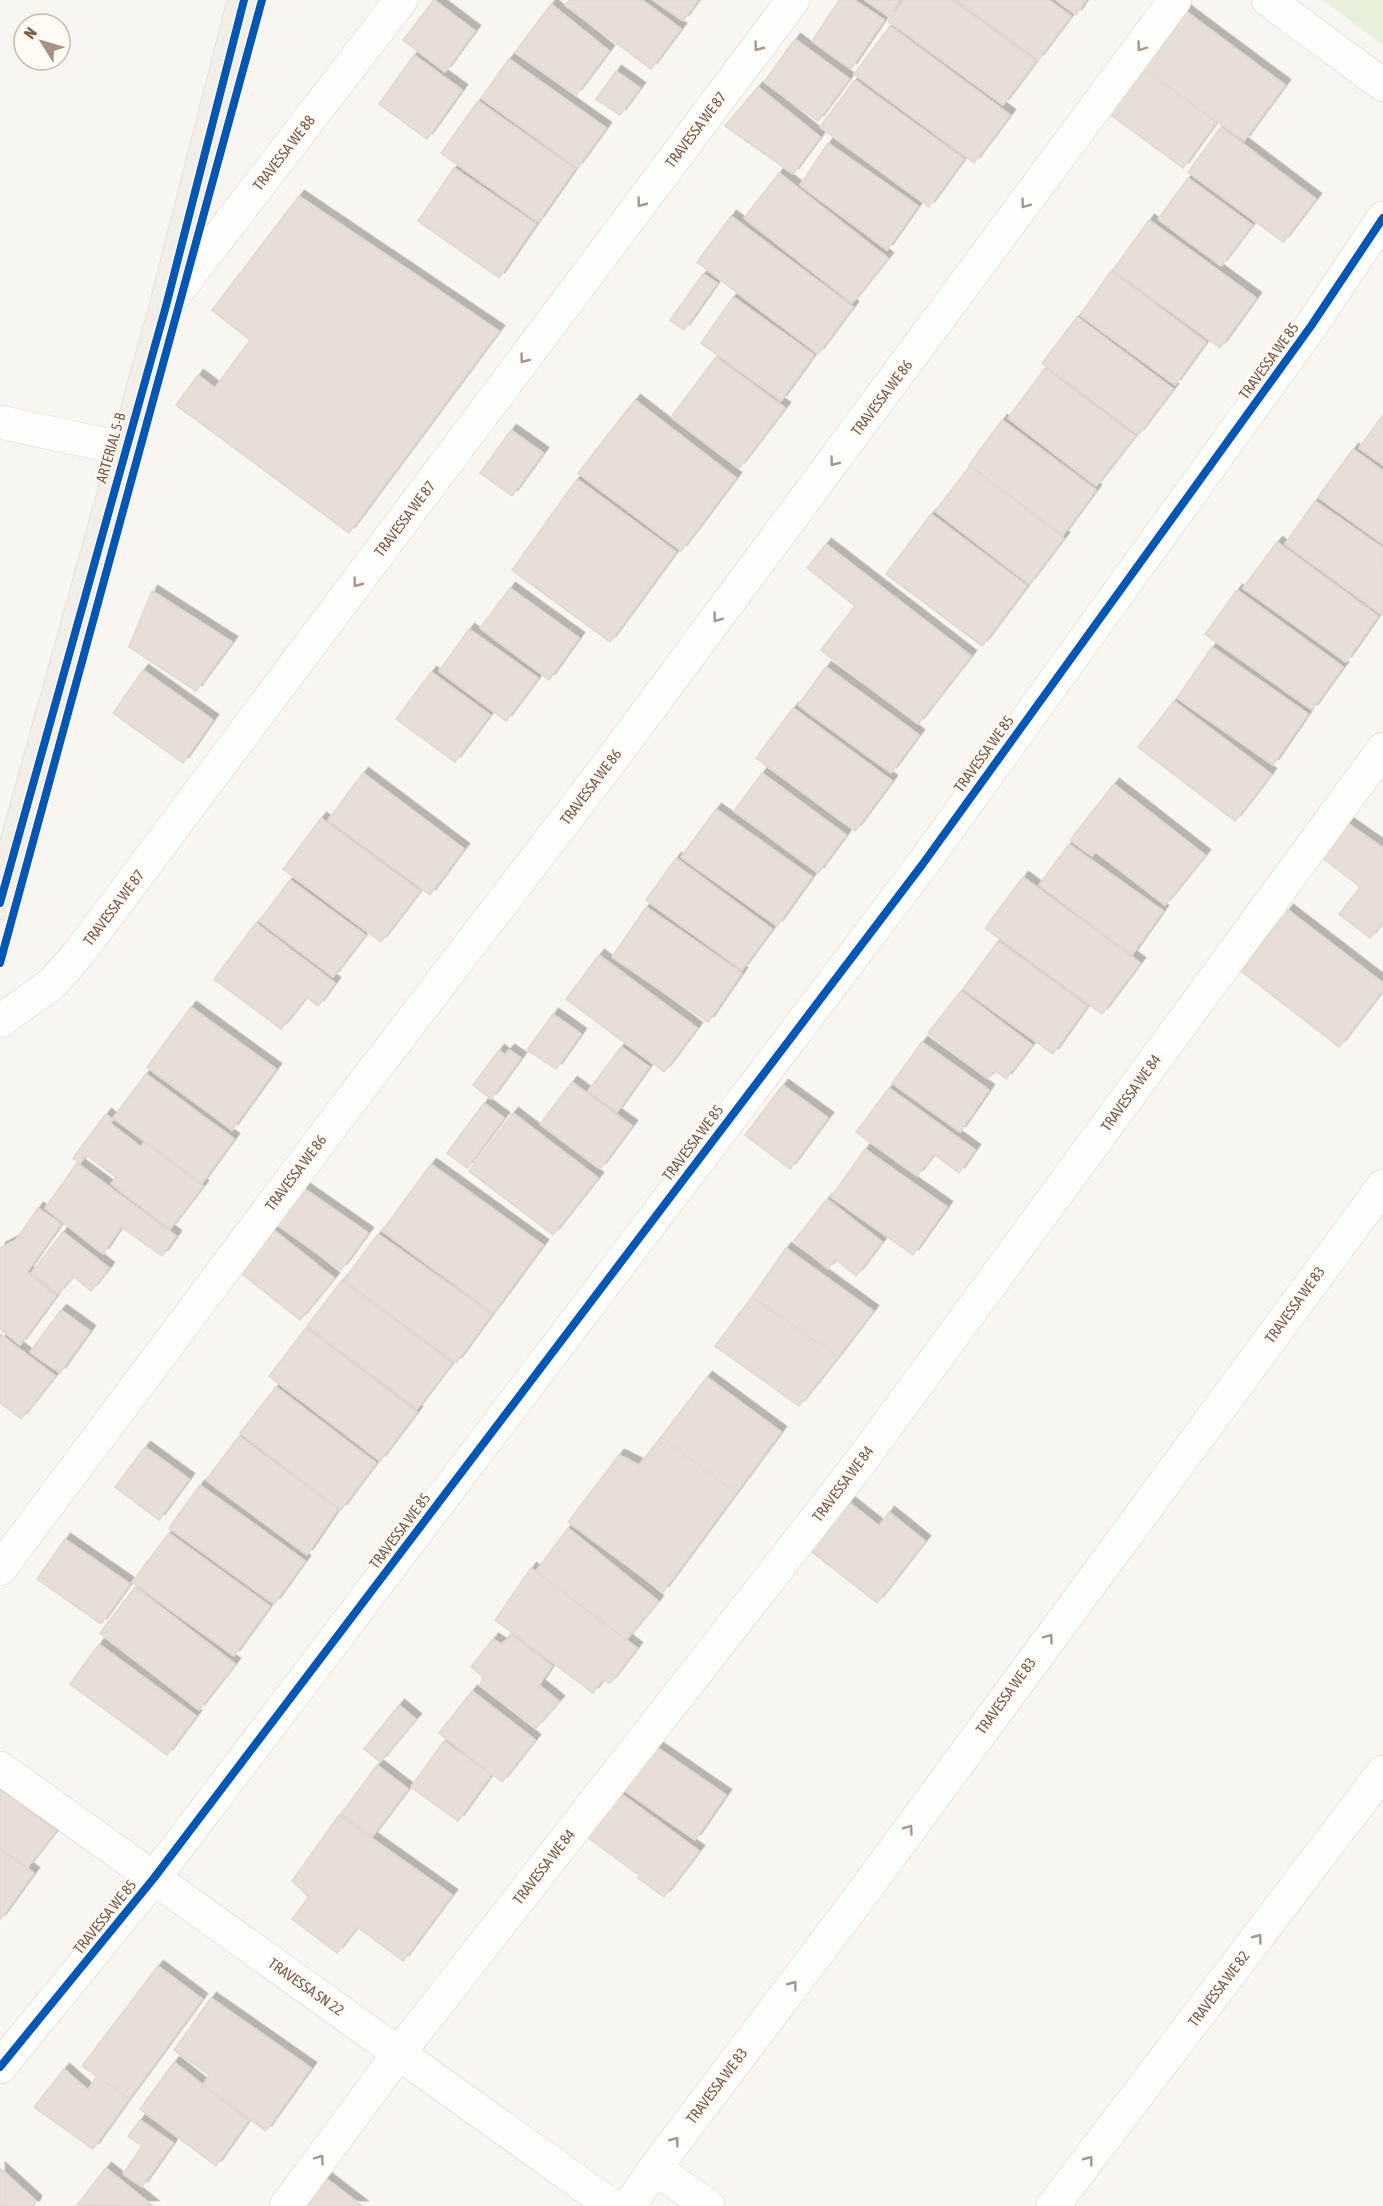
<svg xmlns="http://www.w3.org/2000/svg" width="1383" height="2206" font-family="'Asap Condensed',sans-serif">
	<defs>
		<filter id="shadow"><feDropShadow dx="5.5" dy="-5.5" stdDeviation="0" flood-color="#0004"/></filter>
	</defs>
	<rect width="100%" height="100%" fill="#f9f5f0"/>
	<path fill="#e7f0db" d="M1323 0H1383V45Z"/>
	<g fill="#e6ded7" stroke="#e2d8d2" stroke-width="1.5" filter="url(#shadow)">
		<path d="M434 0 475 31 445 72 403 40Z"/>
		<path d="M569 0H642L681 29 651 69 565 5Z"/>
		<path d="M653 0H698L683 21Z"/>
		<path d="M839 0H854L884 20 851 69 812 41Z"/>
		<path d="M865 0H900L889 17Z"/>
		<path d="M904 0H952L1036 61 1003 105 888 21Z"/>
		<path d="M956 0H1049L1071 16 1038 60Z"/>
		<path d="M1056 0H1086L1076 15Z"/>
		<path d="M551 4 609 51 576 95 515 52Z"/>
		<path d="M1183 9 1285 85 1244 141 1141 67Z"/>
		<path d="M890 26 1010 115 974 163 854 74Z"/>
		<path d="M795 39 849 79 818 121 764 82Z"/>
		<path d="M414 55 462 90 427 139 379 104Z"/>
		<path d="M509 59 606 128 577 168 481 98Z"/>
		<path d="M1133 61 1216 122 1183 168 1100 107Z"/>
		<path d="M616 71 640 88 620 115 596 99Z"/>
		<path d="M855 80 964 159 929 207 820 127Z"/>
		<path d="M758 87 820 137 793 174 725 126Z"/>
		<path d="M478 101 575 169 538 222 441 153Z"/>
		<path d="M1221 127 1316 199 1283 242 1188 172Z"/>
		<path d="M828 143 918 206 887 250 800 185Z"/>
		<path d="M454 168 536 224 499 278 418 221Z"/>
		<path d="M779 173 888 258 852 303 744 218Z"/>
		<path d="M1188 178 1252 225 1221 266 1158 219Z"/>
		<path d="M299 196 499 331 349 533 176 405 198 375 215 388 250 340 212 310Z"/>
		<path d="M731 216 853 307 818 354 697 262Z"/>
		<path d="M1149 220 1256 298 1220 348 1113 270Z"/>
		<path d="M1111 271 1206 342 1175 385 1080 315Z"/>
		<path d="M703 274 717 283 684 330 670 320Z"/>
		<path d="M733 297 814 355 781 401 701 343Z"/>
		<path d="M1077 317 1173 389 1138 435 1042 363Z"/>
		<path d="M716 357 785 408 739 468 671 417Z"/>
		<path d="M1045 368 1135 436 1096 486 1008 418Z"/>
		<path d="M635 400 736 478 681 551 578 473Z"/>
		<path d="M1383 415V465L1359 448Z"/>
		<path d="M1002 420 1096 490 1063 535 969 465Z"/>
		<path d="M511 430 543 453 512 496 480 473Z"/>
		<path d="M1353 449 1383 471V544L1318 497Z"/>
		<path d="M970 466 1064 538 1029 584 935 511Z"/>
		<path d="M577 479 676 552 610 642 512 570Z"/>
		<path d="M1315 501 1383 548 1382 615 1285 544Z"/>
		<path d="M931 514 1027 586 982 646 886 574Z"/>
		<path d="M1277 542 1378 616 1346 662 1243 588Z"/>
		<path d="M826 544 971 656 918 724 821 650 855 606 807 568Z"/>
		<path d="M510 588 579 638 549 680 480 628Z"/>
		<path d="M1237 590 1343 667 1312 710 1205 634Z"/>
		<path d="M152 591 232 642 196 691 129 647Z"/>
		<path d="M469 629 538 678 506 721 439 671Z"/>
		<path d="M1212 647 1308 714 1273 765 1177 698Z"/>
		<path d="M826 667 919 735 891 773 798 705Z"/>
		<path d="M143 670 213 720 183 763 113 713Z"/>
		<path d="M431 672 490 715 455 762 396 719Z"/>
		<path d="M1174 701 1271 774 1235 821 1138 747Z"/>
		<path d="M793 708 892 781 855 831 756 758Z"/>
		<path d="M363 773 464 849 430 895 328 820Z"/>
		<path d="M762 773 846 835 818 873 734 811Z"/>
		<path d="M1114 784 1205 855 1165 905 1096 852 1092 856 1070 840Z"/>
		<path d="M716 809 812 877 777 926 681 857Z"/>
		<path d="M321 818 420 891 381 942 283 869Z"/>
		<path d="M1346 822 1383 848V922L1370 938 1339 914 1360 887 1316 853Z"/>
		<path d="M1069 844 1163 911 1132 955 1039 885Z"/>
		<path d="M676 858 772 929 742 970 646 900Z"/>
		<path d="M1023 877 1140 963 1102 1014 985 928Z"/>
		<path d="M290 880 365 935 333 977 259 921Z"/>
		<path d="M646 907 742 973 708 1022 612 957Z"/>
		<path d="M1288 910 1383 983V990L1339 1047 1241 971Z"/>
		<path d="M256 923 335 983 318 1006 306 997 281 1029 214 979Z"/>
		<path d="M998 941 1087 1006 1053 1054 963 989Z"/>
		<path d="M599 955 697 1028 664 1072 566 999Z"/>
		<path d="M961 991 1032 1045 1006 1079 995 1070 988 1079 928 1033Z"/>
		<path d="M191 1007 276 1069 232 1130 147 1067Z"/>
		<path d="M553 1014 581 1034 556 1069 527 1050Z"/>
		<path d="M922 1042 989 1090 960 1132 892 1083Z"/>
		<path d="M621 1047 649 1067 617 1112 588 1091Z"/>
		<path d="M499 1050 505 1055 509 1050 521 1058 491 1099 473 1085Z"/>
		<path d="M146 1074 234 1139 202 1183 113 1118Z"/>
		<path d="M572 1082 632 1126 600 1169 540 1124Z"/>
		<path d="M783 1085 828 1118 790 1169 745 1135Z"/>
		<path d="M889 1088 975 1150 959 1173 934 1154 917 1176 856 1132Z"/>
		<path d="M484 1103 504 1118 467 1168 447 1153Z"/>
		<path d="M513 1113 598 1178 553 1235 469 1171Z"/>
		<path d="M106 1114 113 1120 110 1123 141 1147 144 1142 203 1186 170 1229 111 1184 116 1177 86 1155 80 1163 73 1158Z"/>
		<path d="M865 1149 947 1207 913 1255 831 1197Z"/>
		<path d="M77 1163 176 1236 162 1256 121 1227 103 1254 45 1208Z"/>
		<path d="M431 1164 543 1245 493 1313 382 1231Z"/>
		<path d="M302 1187 368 1233 341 1270 276 1224Z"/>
		<path d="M827 1199 882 1242 856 1276 835 1259 828 1269 794 1241Z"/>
		<path d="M38 1208 61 1224 27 1272 56 1296 20 1345 0 1329V1248L16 1240Z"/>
		<path d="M270 1227 334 1278 300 1320 236 1269Z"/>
		<path d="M63 1232 109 1268 91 1291 73 1276 58 1294 31 1273Z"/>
		<path d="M378 1234 492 1314 456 1363 344 1280Z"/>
		<path d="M786 1248 873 1311 838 1357 752 1297Z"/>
		<path d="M342 1280 452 1363 417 1409 307 1326Z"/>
		<path d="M752 1297 838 1357 799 1406 715 1346Z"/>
		<path d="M61 1310 90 1331 60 1373 30 1352Z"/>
		<path d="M306 1328 417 1412 380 1461 269 1376Z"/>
		<path d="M0 1334 55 1376 21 1419 0 1403Z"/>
		<path d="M707 1377 781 1432 736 1493 661 1437Z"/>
		<path d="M276 1387 376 1463 341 1510 240 1433Z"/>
		<path d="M239 1436 338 1509 307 1555 206 1480Z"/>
		<path d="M661 1437 736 1493 663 1592 568 1522 619 1455 639 1465Z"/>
		<path d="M145 1447 189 1479 159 1520 115 1487Z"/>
		<path d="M200 1485 305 1561 274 1604 169 1528Z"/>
		<path d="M849 1502 879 1526 889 1512 925 1541 877 1603 811 1551Z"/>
		<path d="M568 1528 658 1601 626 1640 536 1571Z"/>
		<path d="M169 1533 270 1606 234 1656 132 1582Z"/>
		<path d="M65 1539 130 1584 101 1624 37 1579Z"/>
		<path d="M531 1568 637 1648 610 1683 602 1680 593 1693 495 1620Z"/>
		<path d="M135 1587 235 1664 199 1710 100 1633Z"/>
		<path d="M512 1635 552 1666 539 1685 559 1701 536 1728 480 1685 483 1677 471 1667 493 1639 501 1644Z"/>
		<path d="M99 1644 196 1716 167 1755 70 1684Z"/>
		<path d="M472 1691 535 1740 502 1782 439 1733Z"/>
		<path d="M399 1705 416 1719 380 1762 364 1749Z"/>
		<path d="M444 1741 491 1775 458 1821 411 1787Z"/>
		<path d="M652 1744 726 1795 695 1840 621 1788Z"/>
		<path d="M377 1765 408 1789 372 1837 341 1814Z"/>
		<path d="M612 1787 699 1851 664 1897 638 1878 640 1876 579 1831Z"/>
		<path d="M0 1789 56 1831 27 1868 0 1848Z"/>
		<path d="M339 1815 452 1895 403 1961 357 1927 337 1953 292 1919 309 1897 292 1881Z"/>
		<path d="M0 1849 34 1873 0 1920Z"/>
		<path d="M158 1966 202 1999 129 2099 82 2066Z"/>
		<path d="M211 1998 311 2068 266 2131 203 2085 209 2075 174 2050Z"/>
		<path d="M174 2062 248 2121 216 2166 140 2109Z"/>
		<path d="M64 2069 88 2090 97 2076 129 2099 93 2149 34 2107Z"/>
		<path d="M140 2120 173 2143 142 2187 123 2174 142 2146 128 2136Z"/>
		<path d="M0 2168 36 2201 34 2206H0Z"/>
		<path d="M106 2168 153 2206 77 2205Z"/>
		<path d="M318 2172 362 2206H292Z"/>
	</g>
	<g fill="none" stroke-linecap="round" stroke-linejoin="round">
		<g stroke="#d7d1cb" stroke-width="34">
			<g id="street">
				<path d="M166 306 401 0"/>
				<path d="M0 422 125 449"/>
				<path d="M0 1021 53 983 79 953 793 0"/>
				<path d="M0 1569 351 1100 616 754 1175 0"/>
				<path d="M0 1768 612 2206"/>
				<path d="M0 2067 154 1878 922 865 1311 326 1383 218"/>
				<path d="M655 2168 708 2206"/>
				<path d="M286 2206 399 2053 855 1469 1383 749"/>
				<path d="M629 2206 655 2168 862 1894 1383 1186"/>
				<path d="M1053 2206 1383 1772"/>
			</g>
		</g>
		<g stroke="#d9d2cb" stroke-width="34">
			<path id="secondary" d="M1268 0 1383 85"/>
		</g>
		<g stroke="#dad1cc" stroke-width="34">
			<path id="primary" d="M0 903 166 306 244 0"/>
		</g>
		<use href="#street" stroke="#fefefd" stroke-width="33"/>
		<use href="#secondary" stroke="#fefefd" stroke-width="33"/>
		<use href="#primary" stroke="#f3eee8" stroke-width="33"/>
		<g stroke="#fffaf3" stroke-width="11">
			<g id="cycleway">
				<path d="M0 903 166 306 244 0"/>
				<path d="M0 963 262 0"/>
				<path d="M0 2067 154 1878 922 865 1311 326 1383 218"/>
			</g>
		</g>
		<use href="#cycleway" stroke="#0057b8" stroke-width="8"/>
	</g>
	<defs><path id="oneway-chevron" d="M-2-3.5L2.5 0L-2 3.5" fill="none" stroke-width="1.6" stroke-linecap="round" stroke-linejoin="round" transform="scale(1.5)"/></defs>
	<g stroke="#a8958b">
		<use href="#oneway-chevron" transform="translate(758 47) rotate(127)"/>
		<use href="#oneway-chevron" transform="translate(1141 47) rotate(126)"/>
		<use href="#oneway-chevron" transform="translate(641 203) rotate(127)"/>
		<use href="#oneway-chevron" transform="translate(1025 204) rotate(126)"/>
		<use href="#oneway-chevron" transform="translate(524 359) rotate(127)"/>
		<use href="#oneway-chevron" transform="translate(834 462) rotate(127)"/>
		<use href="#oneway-chevron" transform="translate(357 583) rotate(127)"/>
		<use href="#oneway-chevron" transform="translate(717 618) rotate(127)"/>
		<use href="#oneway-chevron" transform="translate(1049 1638) rotate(-54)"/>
		<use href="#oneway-chevron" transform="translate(909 1829) rotate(-54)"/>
		<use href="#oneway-chevron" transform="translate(1258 1938) rotate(-53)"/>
		<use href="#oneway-chevron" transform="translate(793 1985) rotate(-53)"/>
		<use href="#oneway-chevron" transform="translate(675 2141) rotate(-53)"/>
		<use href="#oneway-chevron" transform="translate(320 2159) rotate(-54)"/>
		<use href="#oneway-chevron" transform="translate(1089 2160) rotate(-53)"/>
	</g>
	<g text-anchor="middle" stroke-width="4.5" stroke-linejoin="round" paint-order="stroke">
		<g font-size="15" fill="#7a5c4d" stroke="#fffaf3">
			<text transform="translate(696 130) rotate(-53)" y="5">TRAVESSA WE 87</text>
			<text transform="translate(284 153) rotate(-52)" y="5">TRAVESSA WE 88</text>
			<text transform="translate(1269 361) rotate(-54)" y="5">TRAVESSA WE 85</text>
			<text transform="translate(882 398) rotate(-53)" y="5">TRAVESSA WE 86</text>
			<text transform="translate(111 448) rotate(-74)" y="5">ARTERIAL 5-B</text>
			<text transform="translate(405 519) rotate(-53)" y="5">TRAVESSA WE 87</text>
			<text transform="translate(984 754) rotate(-54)" y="5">TRAVESSA WE 85</text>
			<text transform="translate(591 787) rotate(-53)" y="5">TRAVESSA WE 86</text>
			<text transform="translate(114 908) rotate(-53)" y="5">TRAVESSA WE 87</text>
			<text transform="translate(1131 1093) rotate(-54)" y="5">TRAVESSA WE 84</text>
			<text transform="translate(693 1143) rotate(-53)" y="5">TRAVESSA WE 85</text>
			<text transform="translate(296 1173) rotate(-53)" y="5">TRAVESSA WE 86</text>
			<text transform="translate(1295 1305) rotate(-54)" y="5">TRAVESSA WE 83</text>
			<text transform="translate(843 1484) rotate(-53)" y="5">TRAVESSA WE 84</text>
			<text transform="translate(400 1531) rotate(-53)" y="5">TRAVESSA WE 85</text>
			<text transform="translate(1006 1696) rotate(-54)" y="5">TRAVESSA WE 83</text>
			<text transform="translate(544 1867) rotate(-52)" y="5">TRAVESSA WE 84</text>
			<text transform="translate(105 1917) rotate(-51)" y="5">TRAVESSA WE 85</text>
			<text transform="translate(306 1987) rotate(35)" y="5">TRAVESSA SN 22</text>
			<text transform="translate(1219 1989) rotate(-53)" y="5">TRAVESSA WE 82</text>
			<text transform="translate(717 2086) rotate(-53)" y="5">TRAVESSA WE 83</text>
		</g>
	</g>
	<g transform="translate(42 42) rotate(307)"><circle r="28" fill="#fffaf3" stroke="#cabbb1" stroke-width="1.5"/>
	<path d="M0-4.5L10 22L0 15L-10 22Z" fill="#a69286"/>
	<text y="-9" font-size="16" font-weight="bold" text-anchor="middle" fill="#7a5c4d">N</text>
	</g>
</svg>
